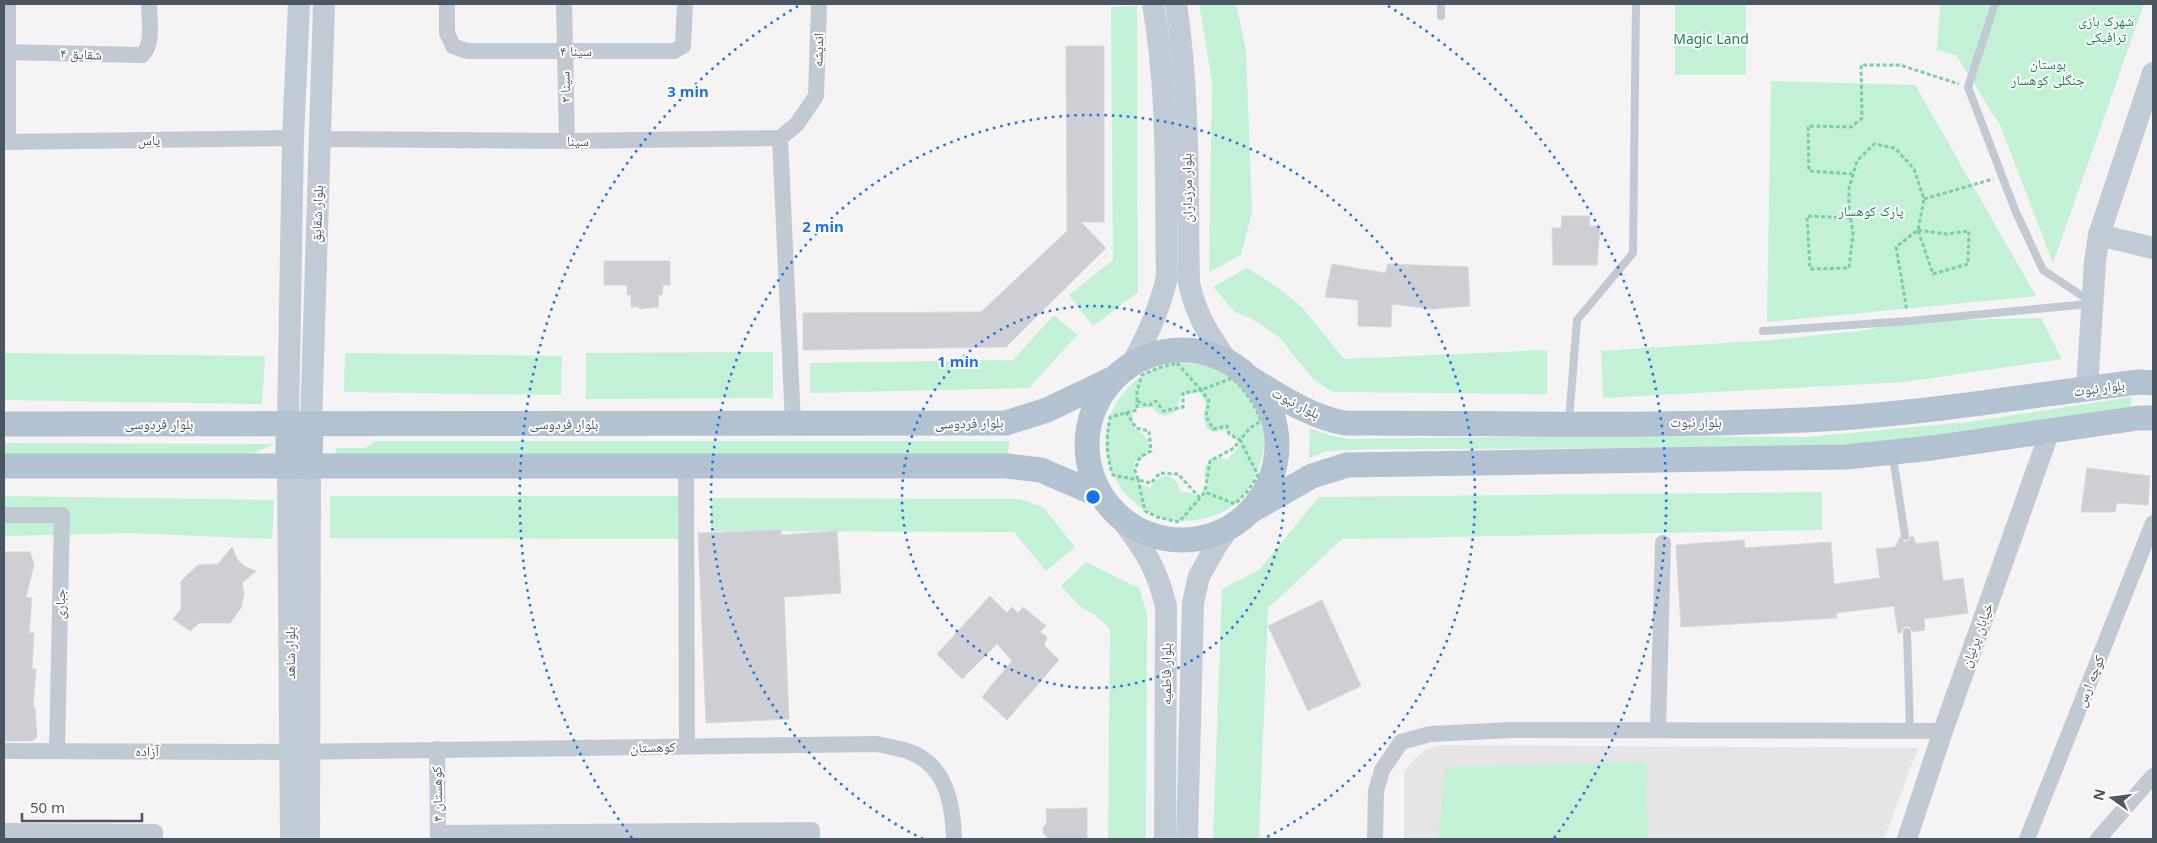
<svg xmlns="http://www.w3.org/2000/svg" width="2157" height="843" font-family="'Noto Sans','Noto Naskh Arabic',sans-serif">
	<rect width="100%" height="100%" fill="#f5f3f3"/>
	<path fill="#e6e4e5" d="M1441 745 1918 748 1884 839H1404V773L1415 758 1426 750Z"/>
	<g fill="#c3f1d5" fill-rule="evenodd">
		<path d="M1199 4H1236L1246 50 1252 212 1241 255 1209 272 1212 81Z"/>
		<rect x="1675" y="4" width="71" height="71"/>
		<path d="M1940 4H2144L2053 263 2000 125 1956 55 1937 50Z"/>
		<path d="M1137 6 1138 292 1093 326 1069 295 1113 260 1111 7Z"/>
		<path d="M1771 81 1915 85 2036 296 1767 322Z"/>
		<path d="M1247 268 1277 287 1302 307 1344 359 1547 350V394L1333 392 1313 379 1279 337 1252 319 1235 312 1213 287Z"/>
		<path d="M1054 315 1077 335 1029 388 810 393V363L1013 360Z"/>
		<path d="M2041 318 2062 359 1905 382 1603 398 1601 351 1774 340 1866 330 1909 321Z"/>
		<path d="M773 352V398L586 399V353Z"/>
		<path d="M4 353 265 356 262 404 4 400Z"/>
		<path d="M345 353 562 356 561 395 344 392Z"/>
		<path d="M1177 363C1190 364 1203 364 1215 369 1249 382 1271 422 1262 458 1255 484 1239 508 1213 516 1123 546 1065 430 1142 376 1152 368 1165 366 1177 363ZM1200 392 1206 404 1203 417 1207 429 1215 432 1226 430 1241 444 1227 460 1220 457 1212 458C1203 467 1202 475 1209 485L1203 488 1201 499 1191 493 1181 492C1174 472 1162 471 1150 488L1136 482 1134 462 1147 455C1153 441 1145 435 1134 428L1132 409 1152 407 1157 413 1165 416 1176 411 1181 396Z"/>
		<path d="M2131 397V406L1910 440 1803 448 1368 449 1328 451 1309 458 1310 428 1329 435 1349 439 1565 436 1806 437 1969 422Z"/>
		<path d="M375 441H1009L1008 455 334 456 337 448H365Z"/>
		<path d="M4 443 274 444 243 458 4 457Z"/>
		<path d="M1822 492V530L1342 539 1268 608 1259 839H1213L1222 589 1259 570 1319 497Z"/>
		<path d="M4 496 274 500 272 539 130 533 4 536Z"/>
		<path d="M330 496H680V539L330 538Z"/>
		<path d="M711 498 1019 499 1043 507 1075 547 1046 571 1014 532 711 531Z"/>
		<path d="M1086 562 1139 588 1147 614 1146 839H1108L1110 629 1095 615 1081 607 1061 586Z"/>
		<path d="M1647 762 1648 839H1438L1445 767Z"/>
	</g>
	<g fill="#cdcfd5" stroke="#d7d9de">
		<path d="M1066 46H1104V222H1081L1106 248 1006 347 803 350V313L981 312 1067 231Z"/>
		<path d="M1562 216H1590L1589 226H1600L1597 265H1553L1552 228H1561Z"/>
		<path d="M604 261H670V285H663L662 295H659L658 307 639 309V307H631V295H627V285H604Z"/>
		<path d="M1332 264 1385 273 1388 264 1468 267 1470 306 1432 309 1392 304 1391 327 1358 326V300L1325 297Z"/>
		<path d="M2087 468 2150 476 2148 505 2117 503 2115 512H2081Z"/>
		<path d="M781 530V535L837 531 841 593 784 597 789 719 706 723 698 533Z"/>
		<path d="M1911 536H1913L1916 544 1938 541 1943 581 1963 578 1968 613 1924 619 1925 630 1913 632 1910 627 1906 626 1902 629 1901 633H1898L1894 606 1836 613 1837 618 1681 627 1676 545 1744 540 1745 548 1831 542 1834 584 1880 578 1876 549 1895 547 1900 537 1905 542 1909 540Z"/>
		<path d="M232 547 238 560 244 566 256 571 242 583 244 594 241 608 230 623H199L190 631 173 619 181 609V581L198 565 218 564Z"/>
		<path d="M4 552H30L34 565 26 597 32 598 29 633H34L32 669H36L33 707H35L37 737 32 741H4Z"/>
		<path d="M990 596 1007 613 1012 607 1018 613 1023 607 1046 626 1040 632 1047 637 1044 645 1059 660 1007 720 982 697 1012 661 997 644 962 679 937 654Z"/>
		<path d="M1322 600 1361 686 1308 711 1268 626Z"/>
		<path d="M1087 808V839H1048L1043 833V828L1047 822 1046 809Z"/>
	</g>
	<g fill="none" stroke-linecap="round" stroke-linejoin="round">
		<g stroke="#7ad0a6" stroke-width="3" stroke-dasharray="4 2.5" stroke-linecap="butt">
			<path d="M1853 174 1809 171 1808 126 1851 127 1862 118 1861 65H1900L1959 84"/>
			<path d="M1924 199 1993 179"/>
			<path d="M1851 218 1807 216 1810 269 1849 268 1853 233 1849 207V188L1857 161 1874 144 1895 148 1914 169 1924 199 1918 230 1896 247 1907 311"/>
			<path d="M1918 230 1946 234 1969 231 1968 264 1933 274Z"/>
			<path d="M1177 363 1201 390 1232 378C1246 391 1254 403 1261 421L1250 428 1240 440 1258 475 1248 491 1235 504 1205 492 1179 522 1157 517 1145 511 1138 480 1113 475C1106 455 1106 439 1110 417L1137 410V391L1142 375 1158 368Z"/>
			<path d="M1137 401 1148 406 1156 401 1163 411 1183 407V393L1201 390 1209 401 1206 416 1213 429 1227 426 1229 434 1240 440 1234 448 1210 461 1205 492"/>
			<path d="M1126 412 1136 428 1149 431 1151 451 1140 457 1135 470 1138 480 1151 483 1160 473 1178 474 1200 498"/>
		</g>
		<g stroke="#c1cad2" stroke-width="8">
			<path d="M1441 4V16"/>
			<path d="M1995 4 1968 87 2015 210 2043 270 2090 301"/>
			<path d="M1763 331 1909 321 2089 304"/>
			<path d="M1569 421 1577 320 1633 253 1636 4"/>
			<path d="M1893 457 1905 536"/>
			<path d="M1907 632 1910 730"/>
		</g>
		<g stroke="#c1cad2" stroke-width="16">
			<path d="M447 4V33L453 46 467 51H674L683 46 685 4"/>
			<path d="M564 4 567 141"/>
			<path d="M4 52 142 55C154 45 149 19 149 4"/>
			<path d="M780 138 793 423"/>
			<path d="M320 139 567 141 780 138 797 124 816 96 819 4"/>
			<path d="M4 142 293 138"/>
			<path d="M8 142V4"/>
			<path d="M686 466 687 746"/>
			<path d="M4 515H62L57 751"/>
			<path d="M1658 730 1663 543"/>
			<path d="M437 749 438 839"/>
			<path d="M4 751 290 752 877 744C887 746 897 748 907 751 946 763 953 804 954 839"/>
			<path d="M4 831 155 832V839"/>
			<path d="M438 833 812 830V839"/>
			<path d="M1375 839 1376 791 1382 770 1401 742 1430 734 1513 730 1943 731"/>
			<path d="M2027 839 2153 523"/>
			<path d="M2098 839 2153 776"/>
		</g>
		<path stroke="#c1cad2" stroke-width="20" d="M1907 839 1943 731 2050 431"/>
		<g stroke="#c1cbd6" stroke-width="22">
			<path d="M1176 4C1190 96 1187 190 1189 283 1196 316 1209 335 1228 362"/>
			<path d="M2099 235 2153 248"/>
			<path d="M1133 362C1148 335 1160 308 1167 277 1165 186 1169 93 1153 4"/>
			<path d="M2087 389 2095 262 2099 235 2153 73"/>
			<path d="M288 423 293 138 299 4"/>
			<path d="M311 424 324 4"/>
			<path d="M288 466 291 839"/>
			<path d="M1122 520C1145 550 1157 569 1166 606L1165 839"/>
			<path d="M309 839 310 467"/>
			<path d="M1187 839 1193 603 1199 576 1215 548 1229 527"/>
		</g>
		<g stroke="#b3c2d1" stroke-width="25">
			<circle cx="1182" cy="445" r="95"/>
			<path d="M1248 377C1278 395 1310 417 1345 423 1510 423 1676 428 1841 418 1941 411 2040 394 2139 382L2153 383"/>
			<path d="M288 423V466"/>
			<path d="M4 424 1006 423 1047 410 1114 378"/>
			<path d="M4 466H1007L1041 470 1101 496"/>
			<path d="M310 467 311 424"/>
			<path d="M1249 512 1312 476 1347 465 1846 457 1932 448 2138 418H2153"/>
		</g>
	</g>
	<g fill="none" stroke="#1a73e8" stroke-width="2.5" stroke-dasharray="2.5 5">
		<circle cx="1093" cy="497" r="191"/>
		<path d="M923 839A382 382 0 1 1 1263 839"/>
		<path d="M632 838A573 573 0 0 1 798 6M1388 6A573 573 0 0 1 1554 838"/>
	</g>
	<g text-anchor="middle" stroke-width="4" stroke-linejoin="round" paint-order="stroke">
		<g font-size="14" fill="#17864f" stroke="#fff">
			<text x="2106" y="26">شهرک بازی<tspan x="2106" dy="16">ترافیکی</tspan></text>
			<text x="1711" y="44">Magic Land</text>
			<text x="2048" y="69">بوستان<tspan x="2048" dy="16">جنگلی کوهسار</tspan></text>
			<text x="1871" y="216">پارک کوهسار</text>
		</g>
		<g font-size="14" fill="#4a5661" stroke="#fff">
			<text transform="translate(818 50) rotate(-88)" y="5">اندیشه</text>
			<text x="576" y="56">سینا ۴</text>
			<text transform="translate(81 54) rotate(2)" y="5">شقایق ۴</text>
			<text transform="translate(565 87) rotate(-92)" y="5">سینا ۲</text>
			<text transform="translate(149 140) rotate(-1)" y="5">یاس</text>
			<text x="578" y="146">سینا</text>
			<text transform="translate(1187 188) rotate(-91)" y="5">بلوار مرزداران</text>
			<text transform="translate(317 214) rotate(-88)" y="5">بلوار شقایق</text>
			<text transform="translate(2099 388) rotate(-8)" y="5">بلوار نبوت</text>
			<text transform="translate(1296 403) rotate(27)" y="5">بلوار نبوت</text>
			<text x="1696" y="427">بلوار نبوت</text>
			<text transform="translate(969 423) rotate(-1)" y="5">بلوار فردوسی</text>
			<text x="159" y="429">بلوار فردوسی</text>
			<text x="564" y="429">بلوار فردوسی</text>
			<text transform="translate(60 604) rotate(-89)" y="5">جباری</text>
			<text transform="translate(1977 635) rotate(-70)" y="5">خیابان پرنیان</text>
			<text transform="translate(290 653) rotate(-90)" y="5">بلوار شاهد</text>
			<text transform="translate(1166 674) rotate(-90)" y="5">بلوار فاطمیه</text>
			<text transform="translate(2090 681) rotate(-68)" y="5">کوچه ارس</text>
			<text transform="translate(653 747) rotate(-1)" y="5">کوهستان</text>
			<text x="147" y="756">آزاده</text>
			<text transform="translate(437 794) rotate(-91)" y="5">کوهستان ۴</text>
		</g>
	</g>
	<circle cx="1093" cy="497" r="8" fill="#1a73e8" stroke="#fff" stroke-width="2.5"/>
	<g font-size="15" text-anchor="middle" font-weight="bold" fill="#1a73e8" stroke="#fff" stroke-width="4" stroke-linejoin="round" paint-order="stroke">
		<text x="688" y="97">3 min</text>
		<text x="823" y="232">2 min</text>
		<text x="958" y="367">1 min</text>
	</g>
	<rect width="2157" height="843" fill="none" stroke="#4a5661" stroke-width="10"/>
	<g transform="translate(2112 798) rotate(284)" stroke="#ffffff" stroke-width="4" paint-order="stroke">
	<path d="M0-4L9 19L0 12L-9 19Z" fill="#4a5661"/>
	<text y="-8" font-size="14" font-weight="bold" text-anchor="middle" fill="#4a5661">N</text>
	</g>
	<path d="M22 813v8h120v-8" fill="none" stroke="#4a5661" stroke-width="2.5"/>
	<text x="30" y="813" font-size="15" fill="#4a5661" stroke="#ffffff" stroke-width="4" paint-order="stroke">50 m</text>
</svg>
